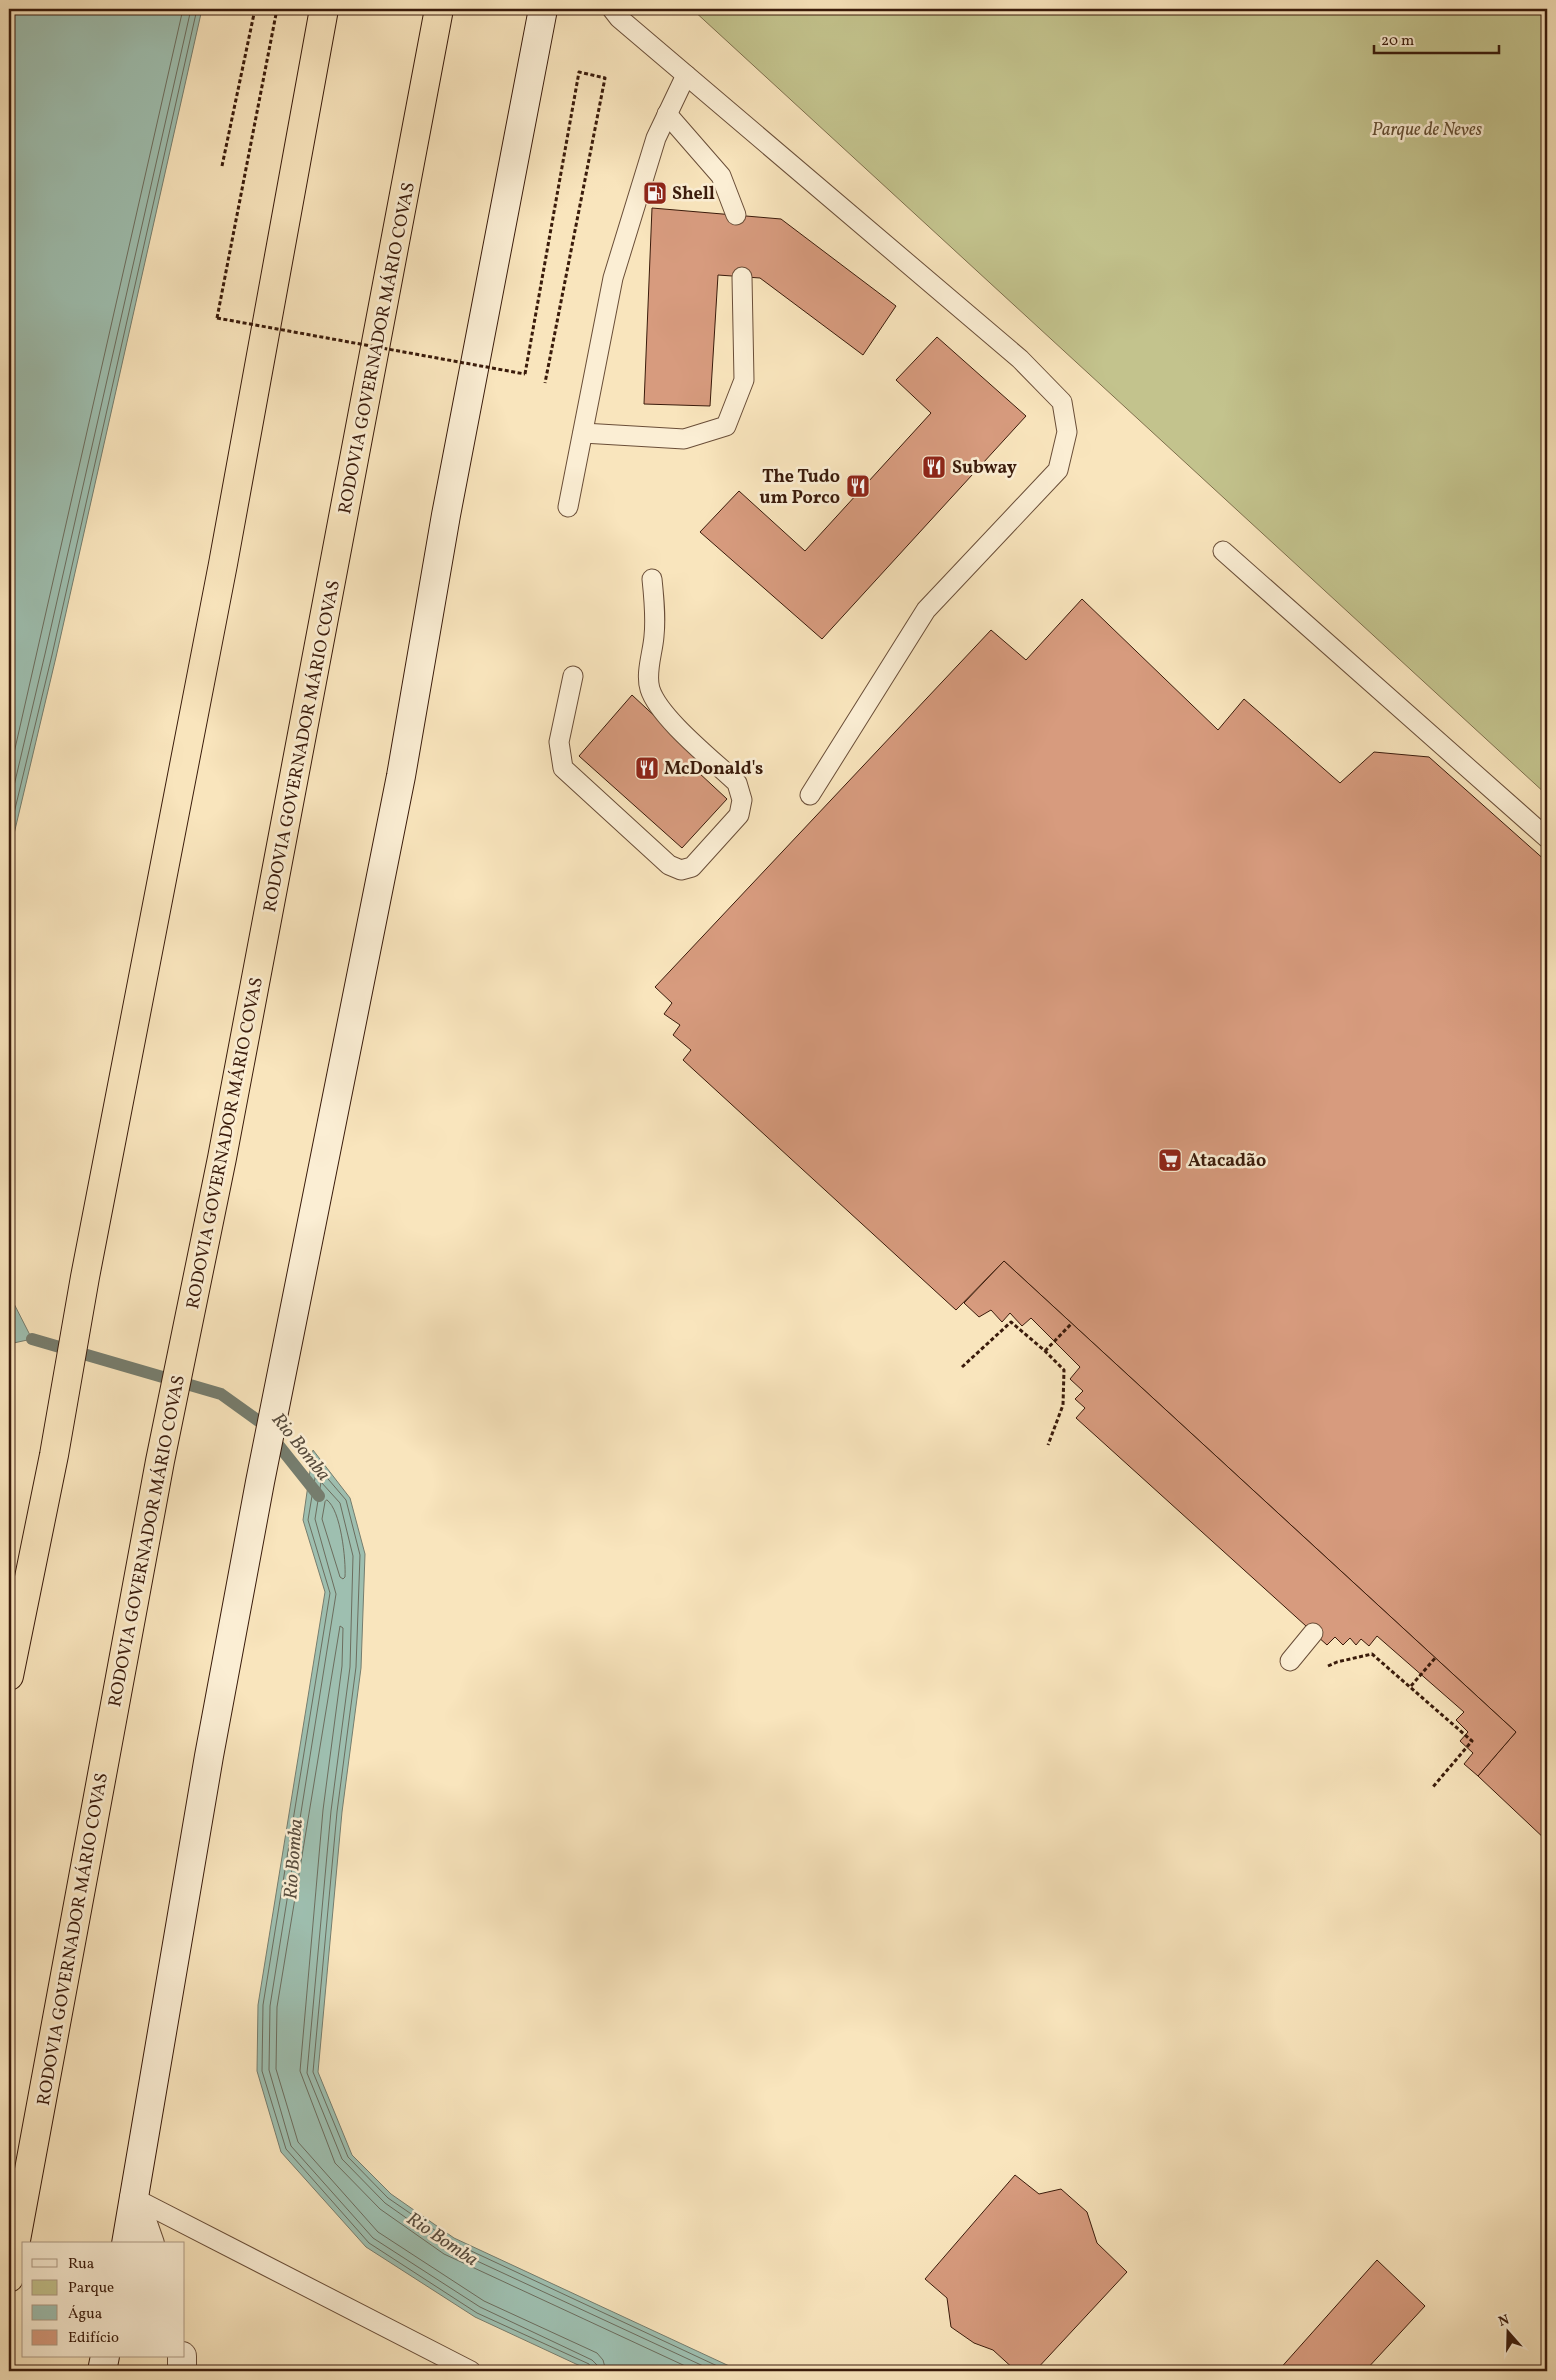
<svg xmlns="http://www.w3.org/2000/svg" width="1556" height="2380" font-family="Vollkorn,serif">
	<rect width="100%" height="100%" fill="#f9e5bd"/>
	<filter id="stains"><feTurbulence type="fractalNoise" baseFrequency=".004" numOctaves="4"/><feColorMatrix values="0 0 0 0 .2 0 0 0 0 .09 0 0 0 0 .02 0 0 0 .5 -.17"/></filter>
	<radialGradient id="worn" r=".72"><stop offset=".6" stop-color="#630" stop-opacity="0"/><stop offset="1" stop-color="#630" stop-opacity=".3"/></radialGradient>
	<path fill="#c3c38d" stroke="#7e6f4c" d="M692 9H1547V795Z"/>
	<g fill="#9ebfb0" stroke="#767d6e">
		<path d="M9 9H202L56 657 9 855Z"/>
		<path d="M9 1294 32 1339 9 1344Z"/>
		<path d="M313 1450 350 1498 365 1554 361 1668 342 1812 318 2072 352 2155 391 2194 454 2238 740 2371H591L475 2317 366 2247 281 2152 257 2071 258 2005 325 1592 303 1520Z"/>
	</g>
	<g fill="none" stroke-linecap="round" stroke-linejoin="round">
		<g stroke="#6c6d5e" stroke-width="1">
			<path d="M9 775 183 9"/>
			<path d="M9 807 45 654 191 9"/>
			<path d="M9 834 52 655 197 9"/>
			<path d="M327 1500C341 1510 346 1560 345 1577L343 1579 340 1577 322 1519 325 1502Z"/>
			<path d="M592 2371 589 2364 477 2313 369 2243 286 2149 262 2071 263 2005 330 1593 308 1520 317 1466 346 1500 360 1555 356 1667 337 1812 313 2072 348 2157 388 2198 452 2242 728 2371"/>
			<path d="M598 2371 597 2365 592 2360 480 2307 373 2238 291 2146 269 2070 270 2006 336 1594 315 1519 321 1482 340 1503 353 1556 350 1667 331 1811 307 2073 342 2159 385 2203 449 2248 714 2371"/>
			<path d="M606 2371 603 2360 597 2353 484 2301 378 2232 298 2142 276 2069 277 2007 340 1626 343 1628 342 1666 323 1810 300 2071 335 2163 380 2209 444 2254 696 2371"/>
		</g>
		<path stroke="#767d6e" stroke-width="12" d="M32 1339 221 1394 260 1422 319 1496"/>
	</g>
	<g fill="#d79b7e" stroke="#3a1b0b">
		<path d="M652 208 781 219 896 306 863 355 760 278 718 275 710 406 644 404Z"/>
		<path d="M937 337 1026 416 822 639 700 532 739 491 805 551 931 413 896 380Z"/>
		<path d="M1082 599 1218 730 1244 699 1340 783 1374 752 1429 757 1547 862V1841L1478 1776 1516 1732 1004 1261 956 1310 683 1060 691 1050 673 1035 680 1025 664 1014 672 1003 655 987 991 630 1026 660Z"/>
		<path d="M632 695 705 763 698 772 727 799 682 848 579 756Z"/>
		<path d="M1004 1261 1516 1732 1478 1776 1464 1764 1473 1753 1460 1741 1468 1732 1456 1720 1464 1712 1377 1636 1369 1646 1361 1639 1356 1645 1350 1638 1343 1645 1335 1637 1327 1645 1076 1418 1085 1408 1075 1399 1083 1391 1070 1379 1080 1367 1031 1318 1022 1326 1010 1313 1002 1322 991 1310 979 1317 964 1303Z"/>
		<path d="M1015 2175 1039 2194 1061 2189 1087 2212 1097 2243 1127 2272 1035 2371H1016L993 2350 974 2343 951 2327 947 2298 925 2279Z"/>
		<path d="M1377 2260 1425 2306 1365 2371H1278Z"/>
	</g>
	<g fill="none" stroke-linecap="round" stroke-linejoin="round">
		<g stroke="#6a4e38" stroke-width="21">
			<g id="lane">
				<path d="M612 9 619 18 1020 359 1062 402 1067 432 1058 470 926 610 810 795"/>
				<path d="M667 114 721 176 736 215"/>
				<path d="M583 433 684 439 726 426 744 380 742 277"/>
				<path d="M568 507 613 278 656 138 686 75"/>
				<path d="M1223 551 1547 838"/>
				<path d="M573 676 559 742 563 768 669 865 681 870 692 867 739 815 742 800 737 783C714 761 659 718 650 689 645 673 653 652 654 636 656 617 654 598 652 579"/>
				<path d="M1290 1661 1313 1633"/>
				<path d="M134 2198 471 2371"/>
			</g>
		</g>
		<g stroke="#6a4e38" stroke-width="30">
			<g id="street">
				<path d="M134 2198 150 2244"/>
				<path d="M182 2356V2371"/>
			</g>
		</g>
		<g stroke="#3a1b0b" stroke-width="30">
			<g id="secondary">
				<path d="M126 2244 209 1756 260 1482 401 776 446 515 543 9"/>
				<path d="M102 2371 105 2356"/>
			</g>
		</g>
		<g stroke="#3a1b0b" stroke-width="30">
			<g id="highway">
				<path d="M9 1676 54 1455 85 1277 223 564 324 9"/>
				<path d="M9 2278 160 1461 222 1158 439 9"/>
			</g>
		</g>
		<g stroke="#3a1b0b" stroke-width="3" stroke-dasharray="4 2.5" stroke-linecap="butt">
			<path d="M222 166 255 9"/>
			<path d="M217 318 277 9"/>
			<path d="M525 374 579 72 605 78 545 383"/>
			<path d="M1045 1351 1071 1324"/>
			<path d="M962 1367 1011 1322 1045 1351 1064 1370 1063 1405 1048 1445"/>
			<path d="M1328 1666 1337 1662 1372 1654 1472 1741 1432 1788"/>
			<path d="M1411 1686 1436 1657"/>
		</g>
		<use href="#lane" stroke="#fbeed4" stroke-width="19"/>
		<use href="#street" stroke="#fbeed4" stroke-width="28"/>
		<use href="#secondary" stroke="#fbeed4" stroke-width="28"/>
		<use href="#highway" stroke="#f9e5bd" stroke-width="28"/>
		<path stroke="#3a1b0b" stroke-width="3" stroke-dasharray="4 2.5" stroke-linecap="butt" d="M217 318 525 374"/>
	</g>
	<defs>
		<g id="fuel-square" transform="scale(1.25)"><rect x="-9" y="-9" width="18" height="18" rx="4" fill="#8f2418" stroke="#fbeed4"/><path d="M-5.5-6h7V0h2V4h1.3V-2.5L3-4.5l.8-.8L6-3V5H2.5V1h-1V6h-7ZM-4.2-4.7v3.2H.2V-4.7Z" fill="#fff"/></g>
		<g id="restaurant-square" transform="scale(1.25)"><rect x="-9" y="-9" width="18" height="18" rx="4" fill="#8f2418" stroke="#fbeed4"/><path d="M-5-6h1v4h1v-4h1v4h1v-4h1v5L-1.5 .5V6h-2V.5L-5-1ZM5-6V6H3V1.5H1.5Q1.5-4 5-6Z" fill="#fff"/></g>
		<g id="supermarket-square" transform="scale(1.25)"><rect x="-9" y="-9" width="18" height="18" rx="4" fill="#8f2418" stroke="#fbeed4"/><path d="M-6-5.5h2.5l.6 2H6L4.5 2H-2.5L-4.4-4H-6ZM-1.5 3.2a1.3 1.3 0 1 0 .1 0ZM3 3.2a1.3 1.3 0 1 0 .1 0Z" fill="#fff"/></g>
	</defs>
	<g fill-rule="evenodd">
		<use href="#fuel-square" x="655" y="193"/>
		<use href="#restaurant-square" x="934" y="467"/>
		<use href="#restaurant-square" x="858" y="486"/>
		<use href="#restaurant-square" x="647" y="768"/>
		<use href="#supermarket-square" x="1170" y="1160"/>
	</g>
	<g text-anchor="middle" stroke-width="5" stroke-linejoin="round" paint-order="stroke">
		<g font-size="18" font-style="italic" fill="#634d32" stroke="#fbeed4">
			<text x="1427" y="135">Parque de Neves</text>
		</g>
		<g font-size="18" font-weight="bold" fill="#3a1b0b" stroke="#fbeed4" text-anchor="start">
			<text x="672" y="199">Shell</text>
			<text x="952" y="473">Subway</text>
			<text x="840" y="482" text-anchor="end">The Tudo<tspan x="840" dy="21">um Porco</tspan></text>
			<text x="664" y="774">McDonald's</text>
			<text x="1188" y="1166">Atacadão</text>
		</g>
		<g font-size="18" fill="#3a1b0b" stroke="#fbeed4">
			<text transform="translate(376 348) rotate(-79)" y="6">RODOVIA GOVERNADOR MÁRIO COVAS</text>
			<text transform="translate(301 746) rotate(-79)" y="6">RODOVIA GOVERNADOR MÁRIO COVAS</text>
			<text transform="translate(224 1143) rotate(-79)" y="6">RODOVIA GOVERNADOR MÁRIO COVAS</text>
			<text transform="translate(146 1541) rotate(-79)" y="6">RODOVIA GOVERNADOR MÁRIO COVAS</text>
			<text transform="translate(72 1939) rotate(-80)" y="6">RODOVIA GOVERNADOR MÁRIO COVAS</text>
		</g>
		<g font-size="19" font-style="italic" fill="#584c3d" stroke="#fbeed4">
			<text transform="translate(302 1446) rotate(51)" y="7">Rio Bomba</text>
			<text transform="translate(292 1859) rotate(-86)" y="7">Rio Bomba</text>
			<text transform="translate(443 2238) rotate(34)" y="7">Rio Bomba</text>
		</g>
	</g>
	<rect width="1556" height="2380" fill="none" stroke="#f9e5bd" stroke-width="30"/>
	<rect x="10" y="10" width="1536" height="2360" fill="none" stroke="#3a1b0b" stroke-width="2.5"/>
	<rect x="15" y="15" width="1526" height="2350" fill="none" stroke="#3a1b0b"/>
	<rect x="22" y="2242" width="162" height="115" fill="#fbeed4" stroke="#ae9a84"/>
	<rect x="32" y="2259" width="25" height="8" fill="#fbeed4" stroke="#ae9a84"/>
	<text x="68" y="2268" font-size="15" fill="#3a1b0b">Rua</text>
	<rect x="32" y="2280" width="25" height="15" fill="#c3c38d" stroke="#ae9a84"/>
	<text x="68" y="2292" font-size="15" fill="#3a1b0b">Parque</text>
	<rect x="32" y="2305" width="25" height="15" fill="#9ebfb0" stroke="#ae9a84"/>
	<text x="68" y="2318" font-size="15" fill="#3a1b0b">Água</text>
	<rect x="32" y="2330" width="25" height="15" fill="#d79b7e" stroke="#ae9a84"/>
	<text x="68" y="2342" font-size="15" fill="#3a1b0b">Edifício</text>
	<g transform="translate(1508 2332) rotate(340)" stroke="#fbeed4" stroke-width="4" paint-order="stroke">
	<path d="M0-4L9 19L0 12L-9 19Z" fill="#3a1b0b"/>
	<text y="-8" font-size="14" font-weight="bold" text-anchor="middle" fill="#3a1b0b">N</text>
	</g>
	<path d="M1374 45v8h125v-8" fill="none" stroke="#3a1b0b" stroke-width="2.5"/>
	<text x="1381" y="45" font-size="15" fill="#3a1b0b" stroke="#fbeed4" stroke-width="4" paint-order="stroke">20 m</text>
	<rect width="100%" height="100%" filter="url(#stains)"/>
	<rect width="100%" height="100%" fill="url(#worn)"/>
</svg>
